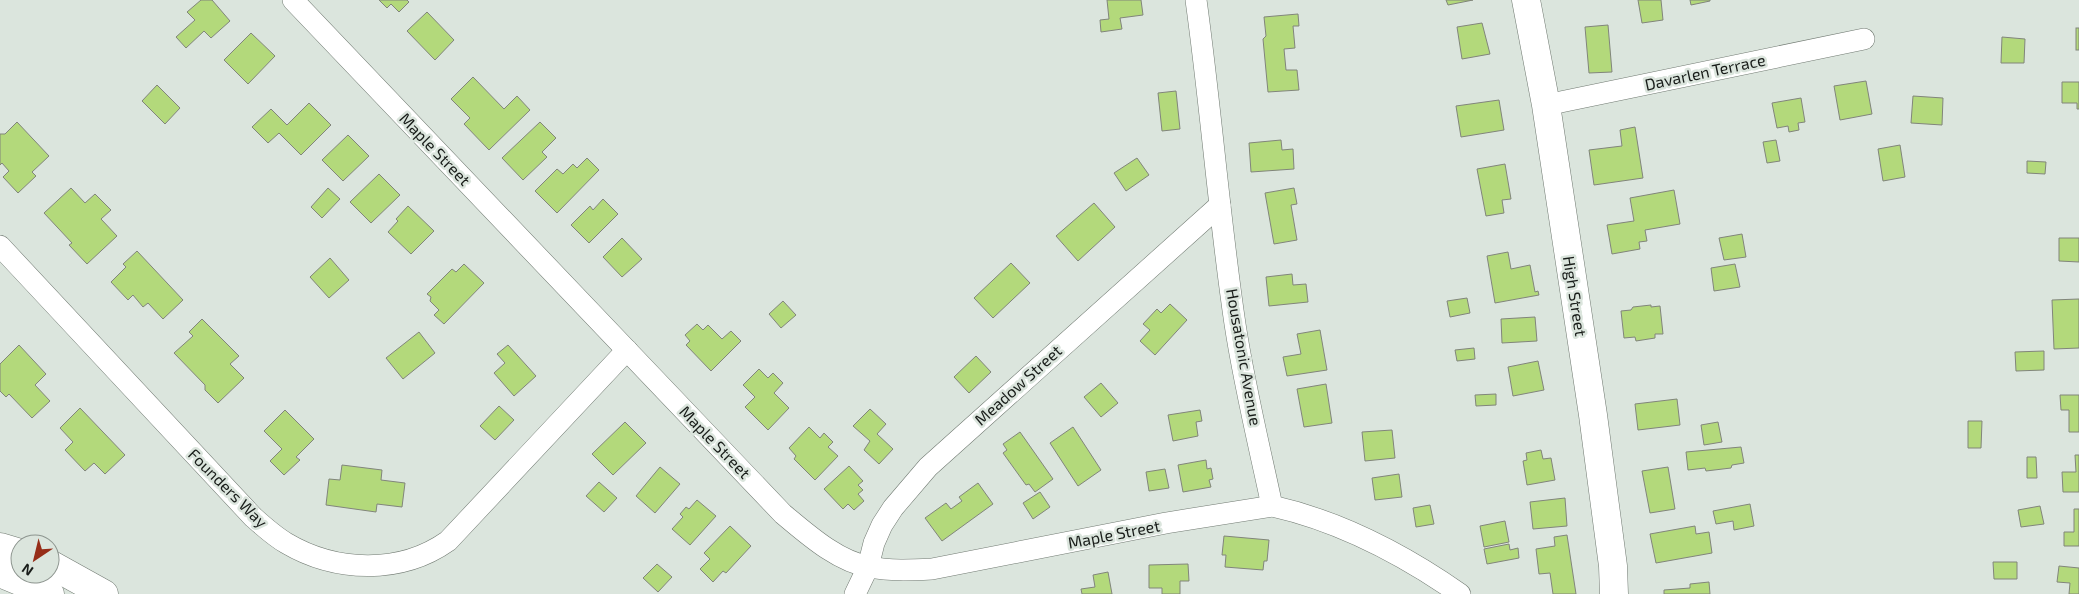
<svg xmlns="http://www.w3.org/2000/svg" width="2079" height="594" font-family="'Exo 2',sans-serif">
	<rect width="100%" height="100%" fill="#dbe5dd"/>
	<g fill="#b3d97b" stroke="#81857b">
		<path d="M201 0H212L230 21 211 38 204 31 186 48 176 37 195 20 187 12Z"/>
		<path d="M379 0H407L409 2 399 12 391 4 387 8Z"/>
		<path d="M1107 0H1141L1143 15 1120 18 1122 29 1101 32 1100 20 1109 19Z"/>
		<path d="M1446 0H1473L1448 5Z"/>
		<path d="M1638 0H1661L1663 20 1642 23Z"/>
		<path d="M1690 0H1710V1L1691 5Z"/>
		<path d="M427 12 454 40 435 60 407 31Z"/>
		<path d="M1298 14 1299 26H1293L1295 48 1284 49 1286 70H1297L1299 90 1268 92 1263 39 1266 36 1264 17Z"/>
		<path d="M1482 23 1490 54 1462 59 1457 27Z"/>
		<path d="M1608 25 1612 72 1589 73 1585 27Z"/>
		<rect x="2076" y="28" width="3" height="22"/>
		<path d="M251 33 275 56 248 84 224 60Z"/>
		<path d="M2002 37 2025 39 2024 63H2001Z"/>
		<path d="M473 77 504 109 517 96 530 110 489 150 464 124 470 118 451 99Z"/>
		<path d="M1866 81 1872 114 1840 120 1834 86Z"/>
		<path d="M2062 82H2079V109H2077V103H2062Z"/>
		<path d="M157 85 180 108 165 124 142 101Z"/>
		<path d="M1176 91 1180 129 1162 131 1158 93Z"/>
		<path d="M1913 96 1943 98 1942 125 1911 123Z"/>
		<path d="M1801 98 1805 122 1798 123 1799 130 1789 132 1788 126 1777 128 1772 103Z"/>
		<path d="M1499 100 1504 130 1461 137 1456 106Z"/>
		<path d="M309 103 331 125 301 155 279 133 268 143 252 127 271 109 287 125Z"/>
		<path d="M17 122 49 156 32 172 36 176 18 193 3 177 9 171 2 163 0 165V134H5Z"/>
		<path d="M540 122 556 138 542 152 547 157 523 180 502 158Z"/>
		<path d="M1635 127 1643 178 1594 185 1589 150 1622 146 1620 130Z"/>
		<path d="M348 135 369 156 343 181 322 160Z"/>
		<path d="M1281 140 1282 150 1293 149 1294 169 1251 172 1249 143Z"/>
		<path d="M1776 140 1780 161 1767 163 1763 142Z"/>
		<path d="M1900 145 1905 177 1883 181 1878 149Z"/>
		<path d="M587 158 599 170 557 213 535 191 557 169 563 174 573 164 577 168Z"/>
		<path d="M1137 158 1149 175 1126 191 1114 173Z"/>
		<path d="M2027 161 2046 162 2045 174 2027 173Z"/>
		<path d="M1505 164 1511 199 1502 200 1504 213 1486 216 1477 169Z"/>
		<path d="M379 174 400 195 371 223 350 202Z"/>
		<path d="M71 188 85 203 95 194 111 210 101 219 117 236 87 264 69 245 72 243 44 213Z"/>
		<path d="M328 188 340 199 322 218 311 207Z"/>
		<path d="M1294 188 1297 204 1291 205 1297 240 1274 244 1265 193Z"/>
		<path d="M1674 190 1680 224 1645 230 1647 241 1639 242 1640 249 1612 254 1607 225 1634 221 1630 198Z"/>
		<path d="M603 199 618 214 589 243 571 225 590 206 593 210Z"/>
		<path d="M1094 203 1115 227 1078 261 1056 236Z"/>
		<path d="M408 206 434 231 411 254 388 232 398 221 396 219Z"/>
		<path d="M1742 234 1746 257 1724 260 1719 238Z"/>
		<path d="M622 238 642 259 622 277 603 257Z"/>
		<path d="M2059 238H2079V262L2059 261Z"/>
		<path d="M137 251 183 300 163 319 148 303 143 307 133 295 128 300 111 282 126 267 123 264Z"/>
		<path d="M1508 252 1511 269 1530 265 1535 292 1538 291 1539 295 1495 303 1487 256Z"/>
		<path d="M330 258 349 280 329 298 310 277Z"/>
		<path d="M1011 263 1030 283 993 318 974 298Z"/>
		<path d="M464 264 484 283 444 324 434 315 439 310 430 301 431 297 427 294 452 269 456 272Z"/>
		<path d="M1735 264 1740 287 1714 291 1711 268Z"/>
		<path d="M1292 274 1293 285 1306 284 1308 302 1269 306 1266 277Z"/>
		<path d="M1467 298 1470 313 1450 317 1447 301Z"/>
		<path d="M2079 299V348L2054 349 2052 300Z"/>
		<path d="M783 301 796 315 781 328 769 314Z"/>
		<path d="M1170 304 1187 320 1155 355 1140 341 1150 330 1143 324 1157 309 1161 313Z"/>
		<path d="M1651 305V307L1660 306 1663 334H1655V338L1636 341 1635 337 1624 338 1621 311 1631 310 1633 307Z"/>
		<path d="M1535 317 1537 341 1502 343 1501 319Z"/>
		<path d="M202 319 239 356 230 364 244 378 218 403 205 390V385L174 353 193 336 189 332Z"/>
		<path d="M697 324 703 330 708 325 722 339 731 331 741 341 711 371 686 345 690 341 685 335Z"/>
		<path d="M1320 330 1327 370 1287 376 1283 357 1301 354 1297 334Z"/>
		<path d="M419 332 435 353 403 379 386 358Z"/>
		<path d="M19 345 46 374 35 385 50 401 32 418 9 394 6 397 0 391V364Z"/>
		<path d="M508 345 536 376 514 396 494 373 505 363 497 354Z"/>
		<path d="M1474 348 1475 359 1457 361 1455 350Z"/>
		<path d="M2044 351V370L2016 371 2015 352Z"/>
		<path d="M976 356 991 372 969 393 954 377Z"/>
		<path d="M1538 361 1544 390 1513 396 1508 367Z"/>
		<path d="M759 369 768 378 773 373 783 383 774 393 789 408 768 430 745 407 755 397 743 385Z"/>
		<path d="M1101 383 1118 403 1101 417 1084 397Z"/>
		<path d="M1326 384 1332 423 1304 427 1297 389Z"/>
		<path d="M1496 394V405L1476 406 1475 395Z"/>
		<path d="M2060 395H2079V432H2069V410H2061Z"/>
		<path d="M1677 399 1680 425 1638 430 1635 404Z"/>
		<path d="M499 406 514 420 495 440 480 426Z"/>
		<path d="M80 408 125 455 105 474 94 463 85 471 65 450 73 442 60 428Z"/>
		<path d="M870 409 886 424 877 434 893 449 879 464 864 450 870 441 853 426Z"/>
		<path d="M285 410 314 439 296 457 300 460 284 475 270 461 282 449 264 431Z"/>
		<path d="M1200 410 1202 421 1196 422 1198 436 1173 441 1168 415Z"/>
		<path d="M1968 421H1982L1981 448H1968Z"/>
		<path d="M625 422 646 443 613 475 592 454Z"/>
		<path d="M1718 422 1722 442 1704 445 1701 425Z"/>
		<path d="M809 427 820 438 824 433 833 442 828 447 838 456 815 480 794 459 796 456 789 448Z"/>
		<path d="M1073 427 1101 470 1078 486 1050 443Z"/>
		<path d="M1392 430 1395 458 1365 461 1362 432Z"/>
		<path d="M1020 432 1053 479 1035 492 1029 484 1026 485 1003 453 1007 450 1003 444Z"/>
		<path d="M1741 447 1744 463 1732 465 1731 468 1706 471 1705 468 1688 470 1686 452Z"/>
		<path d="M1541 450 1543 459 1551 458 1555 480 1527 485 1523 461 1527 460 1526 453Z"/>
		<path d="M2075 455H2079V492H2063L2062 472H2076Z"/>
		<path d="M2027 457H2036L2037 478H2027Z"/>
		<path d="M1206 460 1207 469 1211 468 1213 479 1209 480 1211 487 1183 492 1178 465Z"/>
		<path d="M342 465 382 470 381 480 405 483 402 507 377 504 376 512 326 505 329 479 340 480Z"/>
		<path d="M849 466 863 481 858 485 863 490 858 494 864 501 854 510 848 504 843 509 824 489Z"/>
		<path d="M660 467 680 484 655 513 636 496Z"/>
		<path d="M1668 467 1675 509 1650 513 1642 471Z"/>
		<path d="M1165 469 1169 488 1149 491 1146 472Z"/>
		<path d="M1399 474 1402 497 1375 500 1372 478Z"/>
		<path d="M599 482 617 498 604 512 586 496Z"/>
		<path d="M978 483 993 504 942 541 925 518 946 503 951 509 962 501 959 497Z"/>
		<path d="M1040 492 1050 507 1033 519 1023 503Z"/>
		<path d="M1565 498 1567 526 1533 529 1530 502Z"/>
		<path d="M697 500 716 516 690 545 672 529 683 517 680 514 686 507 689 509Z"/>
		<path d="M1750 504 1754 526 1734 530 1733 521 1716 524 1713 511Z"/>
		<path d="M1430 505 1434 524 1416 527 1413 508Z"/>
		<path d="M2040 506 2044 524 2021 527 2018 510Z"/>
		<path d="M2074 509H2079V546H2064V532H2074Z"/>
		<path d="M1505 521 1509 542 1484 547 1480 526Z"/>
		<path d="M730 526 751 546 726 573 723 571 713 582 700 569 710 559 704 553Z"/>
		<path d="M1695 526 1696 534 1709 532 1712 553 1656 563 1650 534Z"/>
		<path d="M1567 535 1576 594H1553L1550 573 1539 574 1536 549 1555 546 1554 537Z"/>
		<path d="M1224 536 1269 540 1267 561H1264L1263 570 1225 567 1226 555H1222Z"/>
		<path d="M1509 544 1510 550 1518 548 1519 558 1487 564 1484 549Z"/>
		<path d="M1993 562H2017V579H1994Z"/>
		<path d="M657 564 672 577 658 592 643 578Z"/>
		<path d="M1188 564 1189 581H1180V594H1162V588H1149V565Z"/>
		<path d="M2059 566 2079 568V594H2069L2070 583 2057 582Z"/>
		<path d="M1108 572 1112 594H1082L1081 589 1095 587 1093 575Z"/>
		<path d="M1709 582 1710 594H1664V590L1690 588V584Z"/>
	</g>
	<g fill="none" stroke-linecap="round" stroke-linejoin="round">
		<g stroke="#717a72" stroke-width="22">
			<g id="street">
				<path d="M293 0 783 514C807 534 838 562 870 567 890 571 911 570 932 569L1166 523 1272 506"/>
				<path d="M1196 0C1211 108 1219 216 1235 324 1244 384 1259 445 1272 506 1339 521 1404 555 1460 594"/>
				<path d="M1546 105 1864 39"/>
				<path d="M0 246 253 517C263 526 274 536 286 543 335 572 400 575 448 541L627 350"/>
				<path d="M855 594 868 567 874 543 882 525 893 508 928 467 1220 205"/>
			</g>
		</g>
		<g stroke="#717a72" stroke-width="29">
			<path id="secondary" d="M1526 0 1546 105 1593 415 1613 566 1614 594"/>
		</g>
		<g stroke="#717a72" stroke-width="29">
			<g id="highway">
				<path d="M0 547 20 553"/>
				<path d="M50 564 104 594"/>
				<path d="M0 573 50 594"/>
			</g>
		</g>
		<use href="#street" stroke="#fff" stroke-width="21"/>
		<use href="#secondary" stroke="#fff" stroke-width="28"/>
		<use href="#highway" stroke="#fff" stroke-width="28"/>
	</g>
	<g text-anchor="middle" stroke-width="5" stroke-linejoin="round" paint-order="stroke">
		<g font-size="16" fill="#181c19" stroke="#dbe5dd">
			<text transform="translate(1705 72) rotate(-12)" y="6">Davarlen Terrace</text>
			<text transform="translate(435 149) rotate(46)" y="6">Maple Street</text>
			<text transform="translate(1575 296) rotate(81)" y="6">High Street</text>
			<text transform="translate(1244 357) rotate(80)" y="6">Housatonic Avenue</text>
			<text transform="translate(1018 385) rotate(-42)" y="6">Meadow Street</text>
			<text transform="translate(715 442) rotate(46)" y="6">Maple Street</text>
			<text transform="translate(228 488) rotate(45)" y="6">Founders Way</text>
			<text transform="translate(1114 534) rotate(-11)" y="6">Maple Street</text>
		</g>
	</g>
	<g transform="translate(35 559) rotate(215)"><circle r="24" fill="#dbe5dd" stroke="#8d958f"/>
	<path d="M0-4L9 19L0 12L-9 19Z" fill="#962d18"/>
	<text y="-8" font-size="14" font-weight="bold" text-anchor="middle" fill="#181c19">N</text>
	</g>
</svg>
